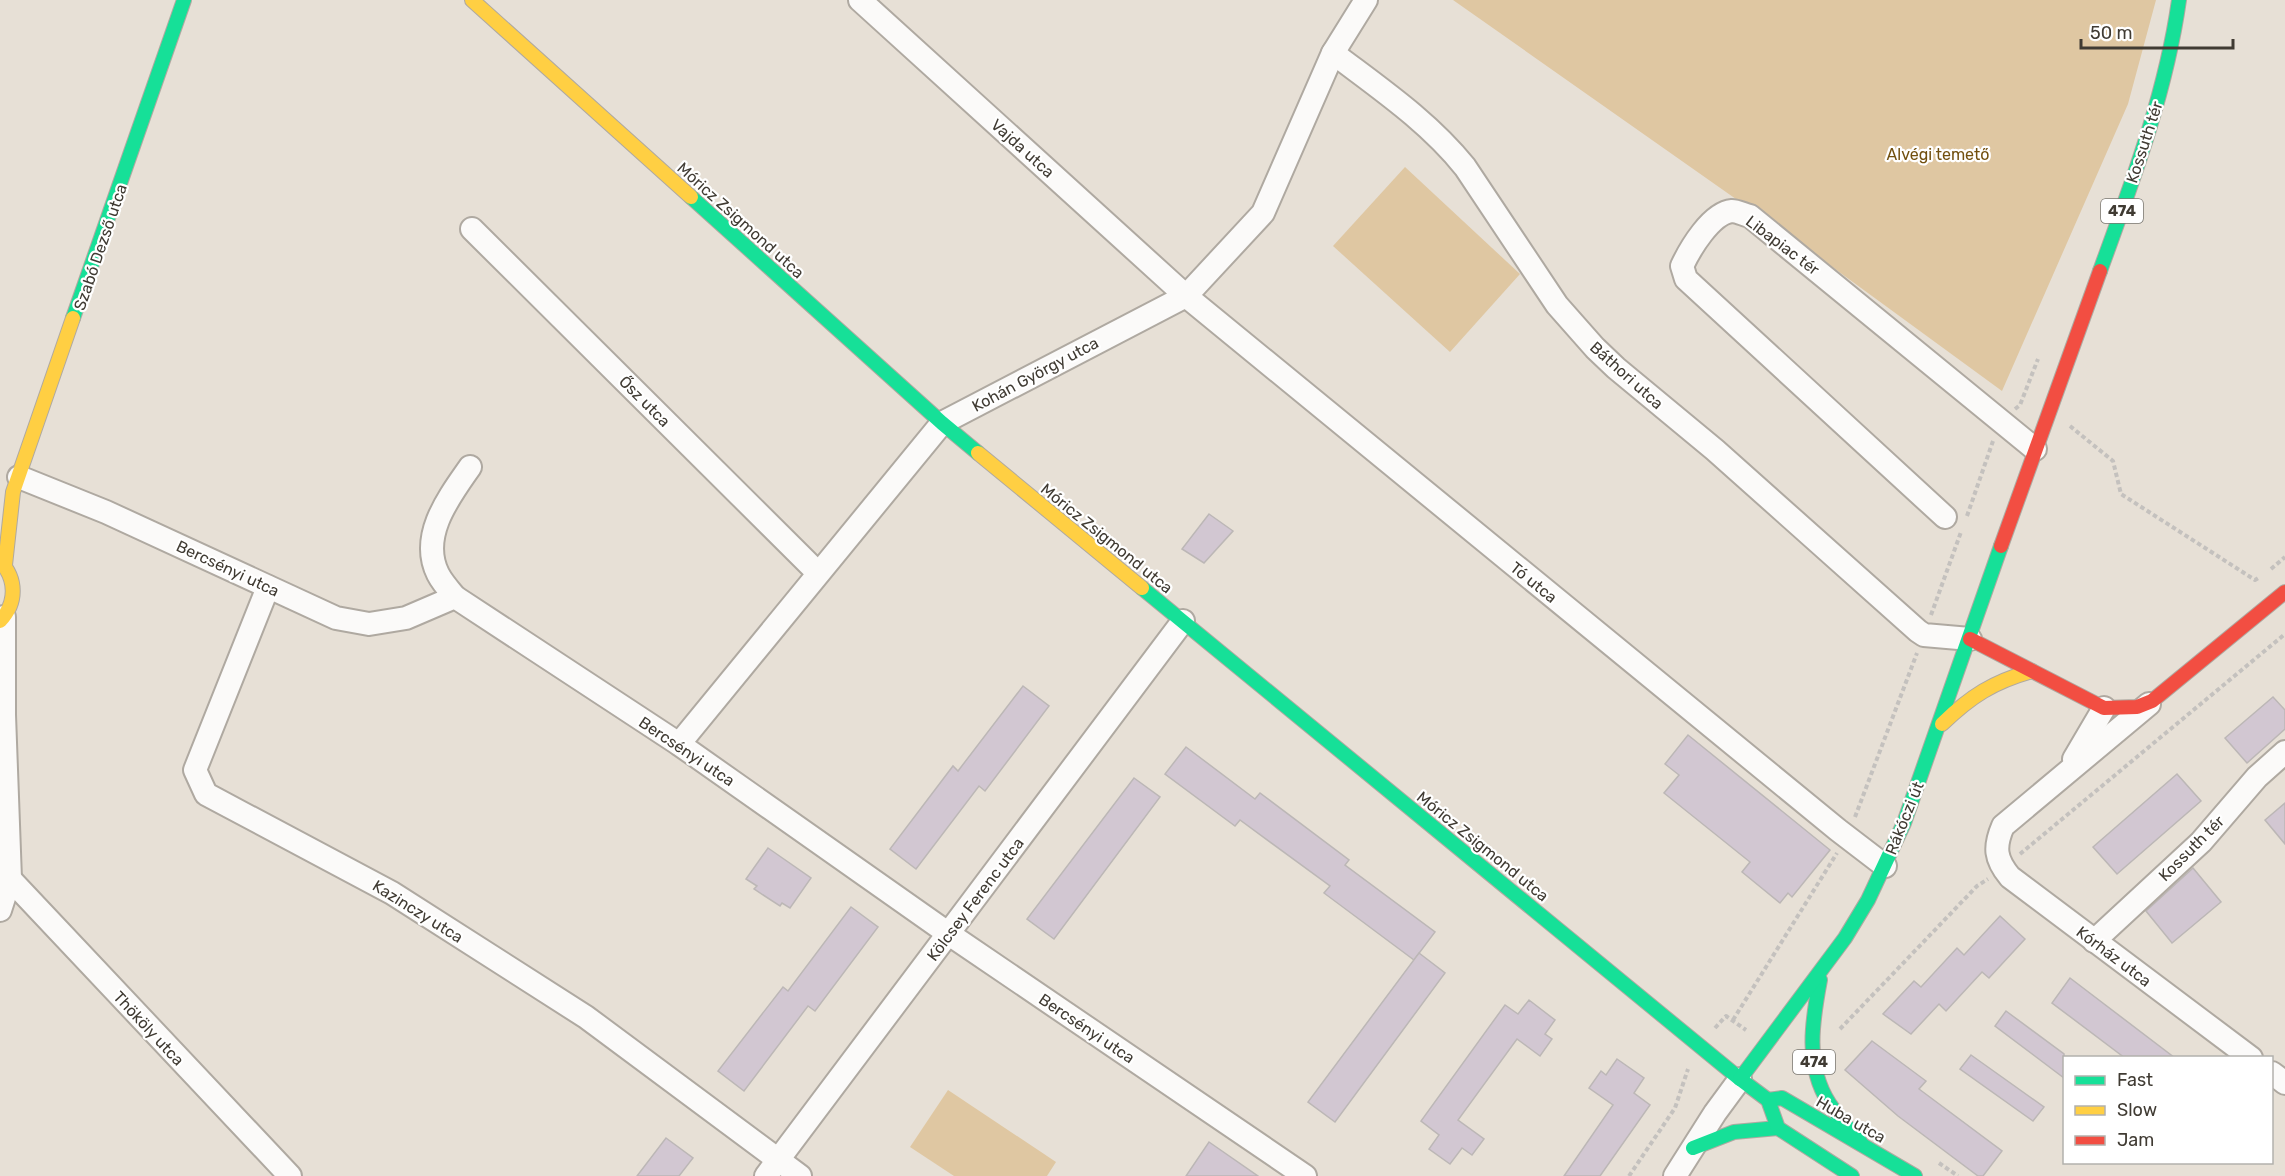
<svg xmlns="http://www.w3.org/2000/svg" width="2285" height="1176" font-family="Rubik,sans-serif">
	<rect width="100%" height="100%" fill="#e7e0d6"/>
	<g fill="#dfc7a2">
		<path d="M1453 0H2156L2128 104 2002 391 1820 258Z"/>
		<path d="M1405 167 1520 274 1450 352 1333 246Z"/>
		<path d="M948 1090 1056 1162 1047 1176H954L910 1147Z"/>
	</g>
	<g fill="#d2c7d2" stroke="#bcb7b6" stroke-width="1.5">
		<path d="M1209 514 1233 531 1204 563 1182 549Z"/>
		<path d="M1023 686 1049 706 985 791 979 786 916 869 890 849 953 766 958 771Z"/>
		<path d="M2273 697 2285 710V729L2247 763 2225 738Z"/>
		<path d="M1688 735 1830 850 1792 897 1788 893 1780 903 1742 872 1750 862 1664 793 1679 775 1665 764Z"/>
		<path d="M1186 747 1255 799 1260 793 1349 860 1345 865 1435 932 1414 960 1324 893 1330 886 1240 820 1235 826 1165 774Z"/>
		<path d="M2177 774 2201 801 2117 874 2093 847Z"/>
		<path d="M1134 778 1160 797 1054 939 1027 919Z"/>
		<path d="M2285 803V844L2265 820Z"/>
		<path d="M768 848 811 878 790 908 782 903 780 906 754 889 757 886 746 879Z"/>
		<path d="M2193 868 2221 902 2172 943 2146 911Z"/>
		<path d="M851 907 878 927 815 1011 808 1006 744 1091 718 1071 783 987 788 991Z"/>
		<path d="M2000 916 2025 939 1989 978 1982 972 1946 1011 1939 1004 1911 1034 1883 1014 1914 981 1921 987 1957 948 1964 955Z"/>
		<path d="M1419 953 1445 973 1335 1122 1308 1102Z"/>
		<path d="M2070 978 2175 1058H2125L2052 1003Z"/>
		<path d="M1529 1000 1555 1020 1545 1034 1552 1039 1540 1056 1517 1039 1458 1120 1484 1139 1472 1155 1462 1148 1450 1164 1429 1149 1439 1135 1421 1121 1505 1005 1518 1014Z"/>
		<path d="M2006 1011 2064 1054V1078L1995 1026Z"/>
		<path d="M1872 1041 1926 1081 1919 1089 2002 1151 1983 1176H1978L1898 1116 1845 1070Z"/>
		<path d="M1971 1055 2044 1107 2033 1121 1960 1069Z"/>
		<path d="M1617 1059 1644 1078 1634 1093 1650 1105 1600 1176H1564L1613 1105 1589 1088 1601 1071 1606 1075Z"/>
		<path d="M666 1138 693 1158 679 1176H637Z"/>
		<path d="M1209 1142 1258 1176H1186Z"/>
	</g>
	<g fill="none" stroke-linecap="round" stroke-linejoin="round">
		<g stroke="#afa9a1" stroke-width="26">
			<g id="street">
				<path d="M860 0 1186 296 1838 830 1885 866"/>
				<path d="M1333 53C1379 88 1428 121 1465 167L1557 305 1595 348 1616 368 1715 450 1918 631 1924 635 1970 639"/>
				<path d="M472 229 818 573"/>
				<path d="M19 477 106 512 336 618 369 624 406 618 455 597 679 744 949 934 1305 1176"/>
				<path d="M1945 517 1686 279 1682 266C1690 249 1711 213 1732 211 1737 211 1745 215 1750 216L2035 449"/>
				<path d="M268 587 195 770 206 794 392 893 586 1017 800 1176"/>
				<path d="M455 597C449 590 442 582 438 574 419 536 449 497 470 467"/>
				<path d="M2149 704 2003 826C1994 847 1995 859 2010 877L2251 1058"/>
				<path d="M679 744 942 423 1186 296 1263 213 1333 53 1366 0"/>
				<path d="M2074 759 2104 708"/>
				<path d="M10 879 290 1176"/>
				<path d="M0 910 10 879 4 715V617"/>
				<path d="M2094 941 2201 842 2257 777 2285 752"/>
				<path d="M2272 1073 2285 1083"/>
				<path d="M766 1176 1183 621"/>
				<path d="M1675 1176 1715 1113 1740 1079"/>
			</g>
		</g>
		<g stroke="#afa9a1" stroke-width="16">
			<g id="fast">
				<path d="M691 197 942 423 978 453"/>
				<path d="M2100 271C2132 183 2166 93 2179 0"/>
				<path d="M73 318 184 0"/>
				<path d="M1142 588 1740 1079"/>
				<path d="M1820 980C1812 1022 1805 1065 1829 1103 1838 1117 1850 1130 1861 1143"/>
				<path d="M1768 1100 1782 1098 1915 1176"/>
				<path d="M1693 1148 1734 1132 1778 1128"/>
				<path d="M1852 1176 1778 1128 1768 1100 1740 1079 1845 938 1868 900 1904 823 2001 546"/>
			</g>
		</g>
		<g stroke="#afa9a1" stroke-width="16">
			<g id="slow">
				<path d="M472 0 691 197"/>
				<path d="M978 453 1142 588"/>
				<path d="M0 561C17 579 17 603 0 621"/>
				<path d="M5 565 13 492 73 318"/>
				<path d="M1942 724C1971 696 1993 682 2032 671"/>
			</g>
		</g>
		<g stroke="#afa9a1" stroke-width="16">
			<g id="jam">
				<path d="M2001 546 2100 271"/>
				<path d="M1970 639 2104 708 2137 707 2152 701 2285 592"/>
			</g>
		</g>
		<g stroke="#c4c1be" stroke-width="4" stroke-dasharray="4.5 3" stroke-linecap="butt">
			<path d="M2015 409 2020 405 2038 359"/>
			<path d="M2070 426 2113 461 2121 494 2255 580 2260 577"/>
			<path d="M1967 516 1993 441"/>
			<path d="M2271 569 2285 557"/>
			<path d="M1931 615 1961 532"/>
			<path d="M1855 817 1917 653"/>
			<path d="M2020 854 2285 634"/>
			<path d="M1733 1020 1837 853"/>
			<path d="M1715 1028 1726 1016 1746 1030"/>
			<path d="M1840 1029 1977 886 1988 879"/>
			<path d="M1939 1163 1958 1176"/>
			<path d="M1629 1176 1675 1108 1688 1069"/>
		</g>
		<use href="#street" stroke="#fbfaf9" stroke-width="22"/>
		<use href="#fast" stroke="#16e098" stroke-width="14"/>
		<use href="#slow" stroke="#ffcf43" stroke-width="14"/>
		<use href="#jam" stroke="#f24e42" stroke-width="14"/>
	</g>
	<g text-anchor="middle" stroke-width="4.5" stroke-linejoin="round" paint-order="stroke">
		<g fill="#fff" stroke="#797670" stroke-width="1.5">
			<rect x="2101" y="199" width="42" height="24" rx="4.5"/>
			<rect x="1793" y="1050" width="42" height="24" rx="4.5"/>
		</g>
		<g font-size="15" font-weight="bold" fill="#403b33">
			<text x="2122" y="216">474</text>
			<text x="1814" y="1067">474</text>
		</g>
		<g font-size="16" fill="#403b33" stroke="#fff">
			<text transform="translate(2144 142) rotate(-72)" y="6">Kossuth tér</text>
			<text transform="translate(1023 148) rotate(42)" y="6">Vajda utca</text>
			<text transform="translate(741 220) rotate(42)" y="6">Móricz Zsigmond utca</text>
			<text transform="translate(1783 245) rotate(37)" y="6">Libapiac tér</text>
			<text transform="translate(100 247) rotate(-71)" y="6">Szabó Dezső utca</text>
			<text transform="translate(1035 374) rotate(-28)" y="6">Kohán György utca</text>
			<text transform="translate(1627 375) rotate(42)" y="6">Báthori utca</text>
			<text transform="translate(645 401) rotate(45)" y="6">Ősz utca</text>
			<text transform="translate(1107 538) rotate(39)" y="6">Móricz Zsigmond utca</text>
			<text transform="translate(228 568) rotate(25)" y="6">Bercsényi utca</text>
			<text transform="translate(1534 582) rotate(39)" y="6">Tó utca</text>
			<text transform="translate(687 751) rotate(34)" y="6">Bercsényi utca</text>
			<text transform="translate(1904 818) rotate(-68)" y="6">Rákóczi út</text>
			<text transform="translate(1483 846) rotate(39)" y="6">Móricz Zsigmond utca</text>
			<text transform="translate(2191 848) rotate(-45)" y="6">Kossuth tér</text>
			<text transform="translate(975 899) rotate(-53)" y="6">Kölcsey Ferenc utca</text>
			<text transform="translate(418 911) rotate(32)" y="6">Kazinczy utca</text>
			<text transform="translate(2114 956) rotate(37)" y="6">Kórház utca</text>
			<text transform="translate(149 1028) rotate(47)" y="6">Thököly utca</text>
			<text transform="translate(1087 1028) rotate(34)" y="6">Bercsényi utca</text>
			<text transform="translate(1851 1119) rotate(30)" y="6">Huba utca</text>
		</g>
		<g font-size="16" fill="#72500f" stroke="#fff">
			<text x="1938" y="160">Alvégi temető</text>
		</g>
	</g>
	<rect x="2063" y="1056" width="210" height="108" fill="#ffffff" stroke="#b3b1ad" stroke-width="1.5"/>
	<rect x="2075" y="1076" width="30" height="9" fill="#16e098" stroke="#b3b1ad" stroke-width="1.5"/>
	<text x="2117" y="1086" font-size="18" fill="#403b33">Fast</text>
	<rect x="2075" y="1106" width="30" height="9" fill="#ffcf43" stroke="#b3b1ad" stroke-width="1.5"/>
	<text x="2117" y="1116" font-size="18" fill="#403b33">Slow</text>
	<rect x="2075" y="1136" width="30" height="9" fill="#f24e42" stroke="#b3b1ad" stroke-width="1.5"/>
	<text x="2117" y="1146" font-size="18" fill="#403b33">Jam</text>
	<path d="M2081 39v9h152v-9" fill="none" stroke="#403b33" stroke-width="3"/>
	<text x="2090" y="39" font-size="18" fill="#403b33" stroke="#ffffff" stroke-width="4.5" paint-order="stroke">50 m</text>
</svg>
